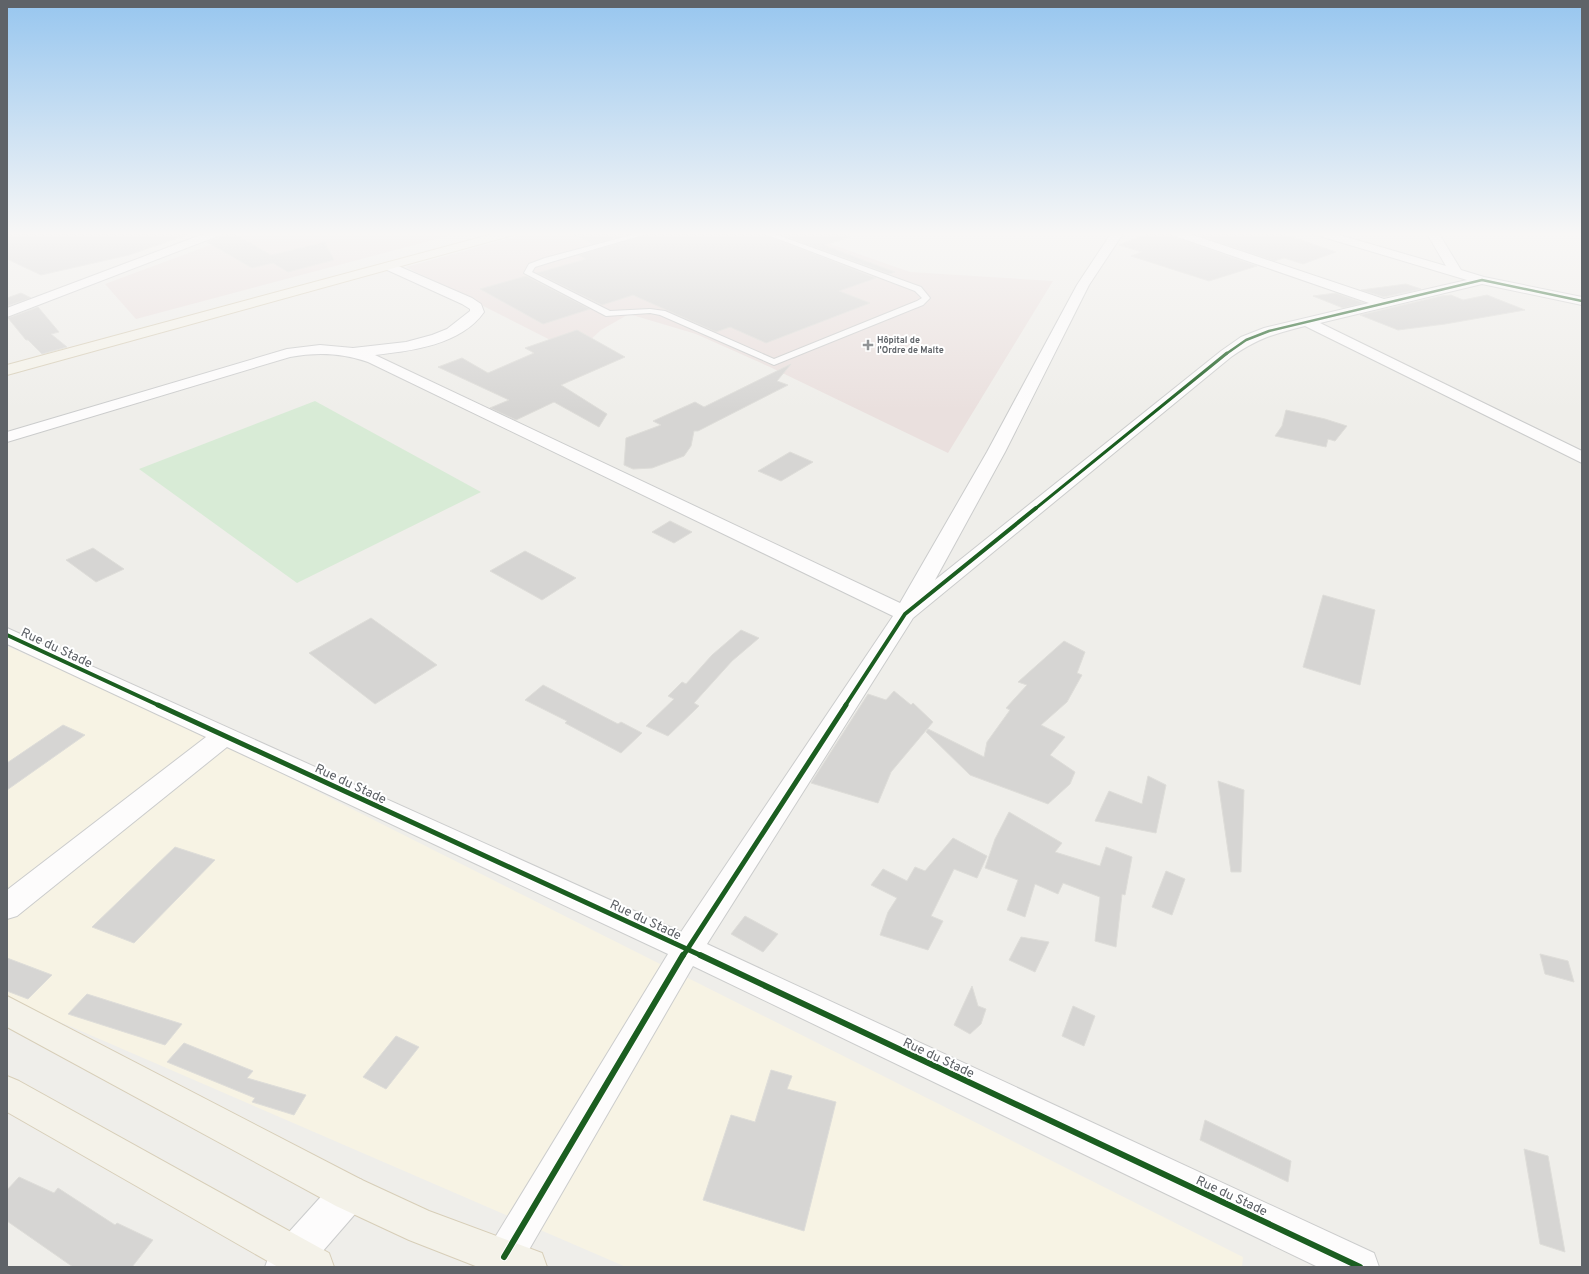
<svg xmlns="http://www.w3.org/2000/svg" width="1589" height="1274" font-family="Overpass,sans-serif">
	<rect width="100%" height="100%" fill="#efeeea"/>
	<path fill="#f7f3e4" d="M7 646 193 729 1243 1257 1242 1267H626L7 999Z"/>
	<g fill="#eae0de">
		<path d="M245 232H463L136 319 105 284Z"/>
		<path d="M533 232H796L910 272 1053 281 948 453 770 367 696 334 629 314 601 330 576 353 406 267Z"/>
	</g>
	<path fill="#d8ebd6" d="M315 401 481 492 297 583 139 469Z"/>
	<g fill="#d6d5d3" stroke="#deddd9">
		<path d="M7 232H186L187 235 129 255 41 275 7 259Z"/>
		<path d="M226 232H232L271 255 325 242 334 260 288 272 273 263 252 268 207 242 224 235Z"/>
		<path d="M566 232H638L593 244Z"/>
		<path d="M654 232H759L876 278 839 291 870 303 766 343 730 327 716 332 633 295 602 305 537 273 586 259 578 255Z"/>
		<path d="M773 232H850L851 237 824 245 895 272 889 274Z"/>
		<path d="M1150 232H1166L1169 235 1257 266 1209 281 1131 256 1142 252 1119 245Z"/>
		<path d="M1188 232H1251L1259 235 1278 232 1336 252 1303 264 1284 258 1274 261Z"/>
		<path d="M526 276 590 309 543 324 480 289Z"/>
		<path d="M1406 284 1421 289 1384 297 1361 290Z"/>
		<path d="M21 293 31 298 7 306V298Z"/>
		<path d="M1336 293 1364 303 1343 308 1313 296Z"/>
		<path d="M1451 295 1463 300 1487 295 1525 310 1445 324 1398 330 1360 315 1441 296Z"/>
		<path d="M38 307 59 332 51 334 67 347 42 354 28 340H26L8 318Z"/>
		<path d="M577 330 625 357 561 385 607 414 599 427 554 402 516 420 490 408 509 400 438 367 462 358 488 373 534 353 525 348Z"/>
		<path d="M791 364 777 381 788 385 698 431H694L691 446 684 456 652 468 633 469 624 465 626 438 661 425 653 421 695 402 704 407Z"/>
		<path d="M1286 410 1325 419 1347 426 1335 441 1328 439 1326 447 1275 436 1282 426Z"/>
		<path d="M790 452 813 462 781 481 758 471Z"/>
		<path d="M670 521 692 532 674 543 652 532Z"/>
		<path d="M93 548 124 569 96 582 66 560Z"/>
		<path d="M525 551 576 578 542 600 490 571Z"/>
		<path d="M1323 595 1375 610 1360 685 1303 667Z"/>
		<path d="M371 618 437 665 375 704 309 653Z"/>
		<path d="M741 630 759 638 732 661 694 703 699 706 668 736 646 726 674 699 668 696 682 682 686 684 712 655Z"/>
		<path d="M1064 641 1085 652 1077 673 1082 675 1067 702 1041 725 1065 737 1050 755 1075 772 1070 784 1048 804 970 775 926 732 928 729 984 757 987 742 1010 710 1006 708 1027 685 1018 682Z"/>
		<path d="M543 685 618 724 621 722 642 733 621 753 565 723 567 721 525 700Z"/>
		<path d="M894 691 911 705 913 703 933 722 891 772 878 803 811 783 868 694 886 700Z"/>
		<path d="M63 725 85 735 7 790V763Z"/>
		<path d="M1148 776 1166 785 1156 833 1095 821 1109 791 1142 804Z"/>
		<path d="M1218 781 1244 790 1241 872H1231Z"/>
		<path d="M1009 812 1062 843 1055 852 1100 866 1106 847 1132 857 1125 895 1122 894 1116 947 1095 941 1100 897 1063 883 1058 894 1035 884 1025 917 1007 910 1018 880 985 868 995 839Z"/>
		<path d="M953 838 987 856 977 878 954 869 931 916 943 921 928 950 880 935 888 912 897 898 871 885 883 869 907 881 915 867 925 871Z"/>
		<path d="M175 847 215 860 134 943 92 927Z"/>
		<path d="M1166 871 1185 879 1172 915 1152 907Z"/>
		<path d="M745 916 778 934 763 952 731 934Z"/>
		<path d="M1021 937 1049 942 1035 972 1009 960Z"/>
		<path d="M1540 954 1568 961 1574 982 1545 974Z"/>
		<path d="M7 958 52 975 28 999 7 991Z"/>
		<path d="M972 986 978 1006 986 1009 981 1024 970 1034 954 1025Z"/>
		<path d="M87 994 182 1024 165 1045 68 1014Z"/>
		<path d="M1073 1006 1095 1016 1084 1046 1062 1036Z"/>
		<path d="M396 1036 419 1047 386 1089 363 1077Z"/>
		<path d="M184 1043 253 1071 247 1078 306 1095 294 1115 252 1102 255 1098 167 1062Z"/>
		<path d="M771 1070 792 1076 787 1089 836 1102 804 1231 703 1200 731 1115 755 1122Z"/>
		<path d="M1205 1120 1291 1161 1288 1182 1200 1140Z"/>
		<path d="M1524 1149 1548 1156 1565 1252 1540 1244Z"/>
		<path d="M19 1177 54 1193 58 1188 115 1225 117 1223 153 1240 132 1267H73L7 1221V1190Z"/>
	</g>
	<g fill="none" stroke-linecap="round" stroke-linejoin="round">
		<g stroke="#cbcccc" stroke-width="2">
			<path id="lane" d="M643 232H653L551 262 535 267 532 272 610 311 650 309 665 311 774 359 917 301 922 298 915 291 760 232H769L921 287 930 298 923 305 774 365 660 315 650 313 606 316 524 273 529 264 545 258Z"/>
		</g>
		<g stroke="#cbcccc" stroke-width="2">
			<g id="street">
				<path d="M209 232H225L223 234 7 317V308Z"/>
				<path d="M1112 232H1124L1089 285 1005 452 935 580 1221 351 1241 337 1264 328 1369 303 1169 234 1167 232H1184L1384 299 1467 280 1313 234 1311 232H1329L1446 266 1426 232H1438L1461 270 1484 277 1582 297V305L1482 284 1320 323 1582 451V463L1305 326C1274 334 1258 338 1231 357L913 618 707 944 1374 1253 1379 1267H1318L693 966 519 1267H489L485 1257 491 1244 668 954 227 747 17 916 7 919V890L206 737 7 644V628L681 932 893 616 368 362C342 353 317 352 290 357L7 442V432L287 349 320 345 353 348 406 342 432 335 447 329 470 311V309L462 304 385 269 383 266 389 262 472 298 481 304 484 312C461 345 411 351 375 355L900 603 987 452 1077 285Z"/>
				<path d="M349 1175 362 1180 367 1193 362 1206 309 1267H265L270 1253 336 1180Z"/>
			</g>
		</g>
		<g stroke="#d7ceb8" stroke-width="2">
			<g id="primary">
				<path d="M500 232H519L517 234 7 375V365Z"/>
				<path d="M7 996 362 1180 429 1211 542 1253 547 1267H478L409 1240 336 1206 7 1027Z"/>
				<path d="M7 1076 19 1081 329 1253 334 1267H278L7 1112Z"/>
			</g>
		</g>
		<use href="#lane" fill="#fdfcfc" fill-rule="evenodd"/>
		<use href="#street" fill="#fdfcfc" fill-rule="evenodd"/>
		<use href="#primary" fill="#f4f2e9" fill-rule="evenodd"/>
		<g stroke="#fff" stroke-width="4">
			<path id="cycleway-far4" d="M1226 354 1246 340 1269 331 1482 280 1582 301"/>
		</g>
		<g stroke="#fff" stroke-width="5">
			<path id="cycleway-far3" d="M1035 509 1227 353"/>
		</g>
		<g stroke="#fff" stroke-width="6">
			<g id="cycleway-far2">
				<path d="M7 635 160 706"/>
				<path d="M845 706 905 614 1036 508"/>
			</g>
		</g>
		<g stroke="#fff" stroke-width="8">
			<g id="cycleway-far1">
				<path d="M158 705 702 956"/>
				<path d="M683 956 846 705"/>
			</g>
		</g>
		<g stroke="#fff" stroke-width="8">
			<g id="cycleway">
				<path d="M700 955 1360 1267"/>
				<path d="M504 1257 683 955"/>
			</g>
		</g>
		<use href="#cycleway-far4" stroke="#1b5e20" stroke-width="2.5"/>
		<use href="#cycleway-far3" stroke="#1b5e20" stroke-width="3"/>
		<use href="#cycleway-far2" stroke="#1b5e20" stroke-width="4"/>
		<use href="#cycleway-far1" stroke="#1b5e20" stroke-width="5"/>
		<use href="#cycleway" stroke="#1b5e20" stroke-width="6"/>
	</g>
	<linearGradient id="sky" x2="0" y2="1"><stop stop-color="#97c6ef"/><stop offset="0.57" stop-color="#f8f7f6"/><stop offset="1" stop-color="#f8f7f6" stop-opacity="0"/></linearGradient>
	<rect width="1589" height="410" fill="url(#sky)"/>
	<path fill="#919496" stroke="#fff" stroke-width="1.5" d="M866 339h4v4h4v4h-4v4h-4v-4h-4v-4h4z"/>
	<g text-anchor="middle" stroke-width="4" stroke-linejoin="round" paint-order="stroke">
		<g font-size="9" font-weight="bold" fill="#5f6368" stroke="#fff" text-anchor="start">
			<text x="877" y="343">Hôpital de<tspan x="877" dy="10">l'Ordre de Malte</tspan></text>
		</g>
		<g font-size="13" fill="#5f6368" stroke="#fff">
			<text transform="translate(57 647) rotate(25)" y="5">Rue du Stade</text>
			<text transform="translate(351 783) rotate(25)" y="5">Rue du Stade</text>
			<text transform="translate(646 919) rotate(25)" y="5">Rue du Stade</text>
			<text transform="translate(939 1057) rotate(25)" y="5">Rue du Stade</text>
			<text transform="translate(1232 1195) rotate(25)" y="5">Rue du Stade</text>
		</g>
	</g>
	<rect width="1589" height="1274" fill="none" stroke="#5f6368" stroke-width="16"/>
</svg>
